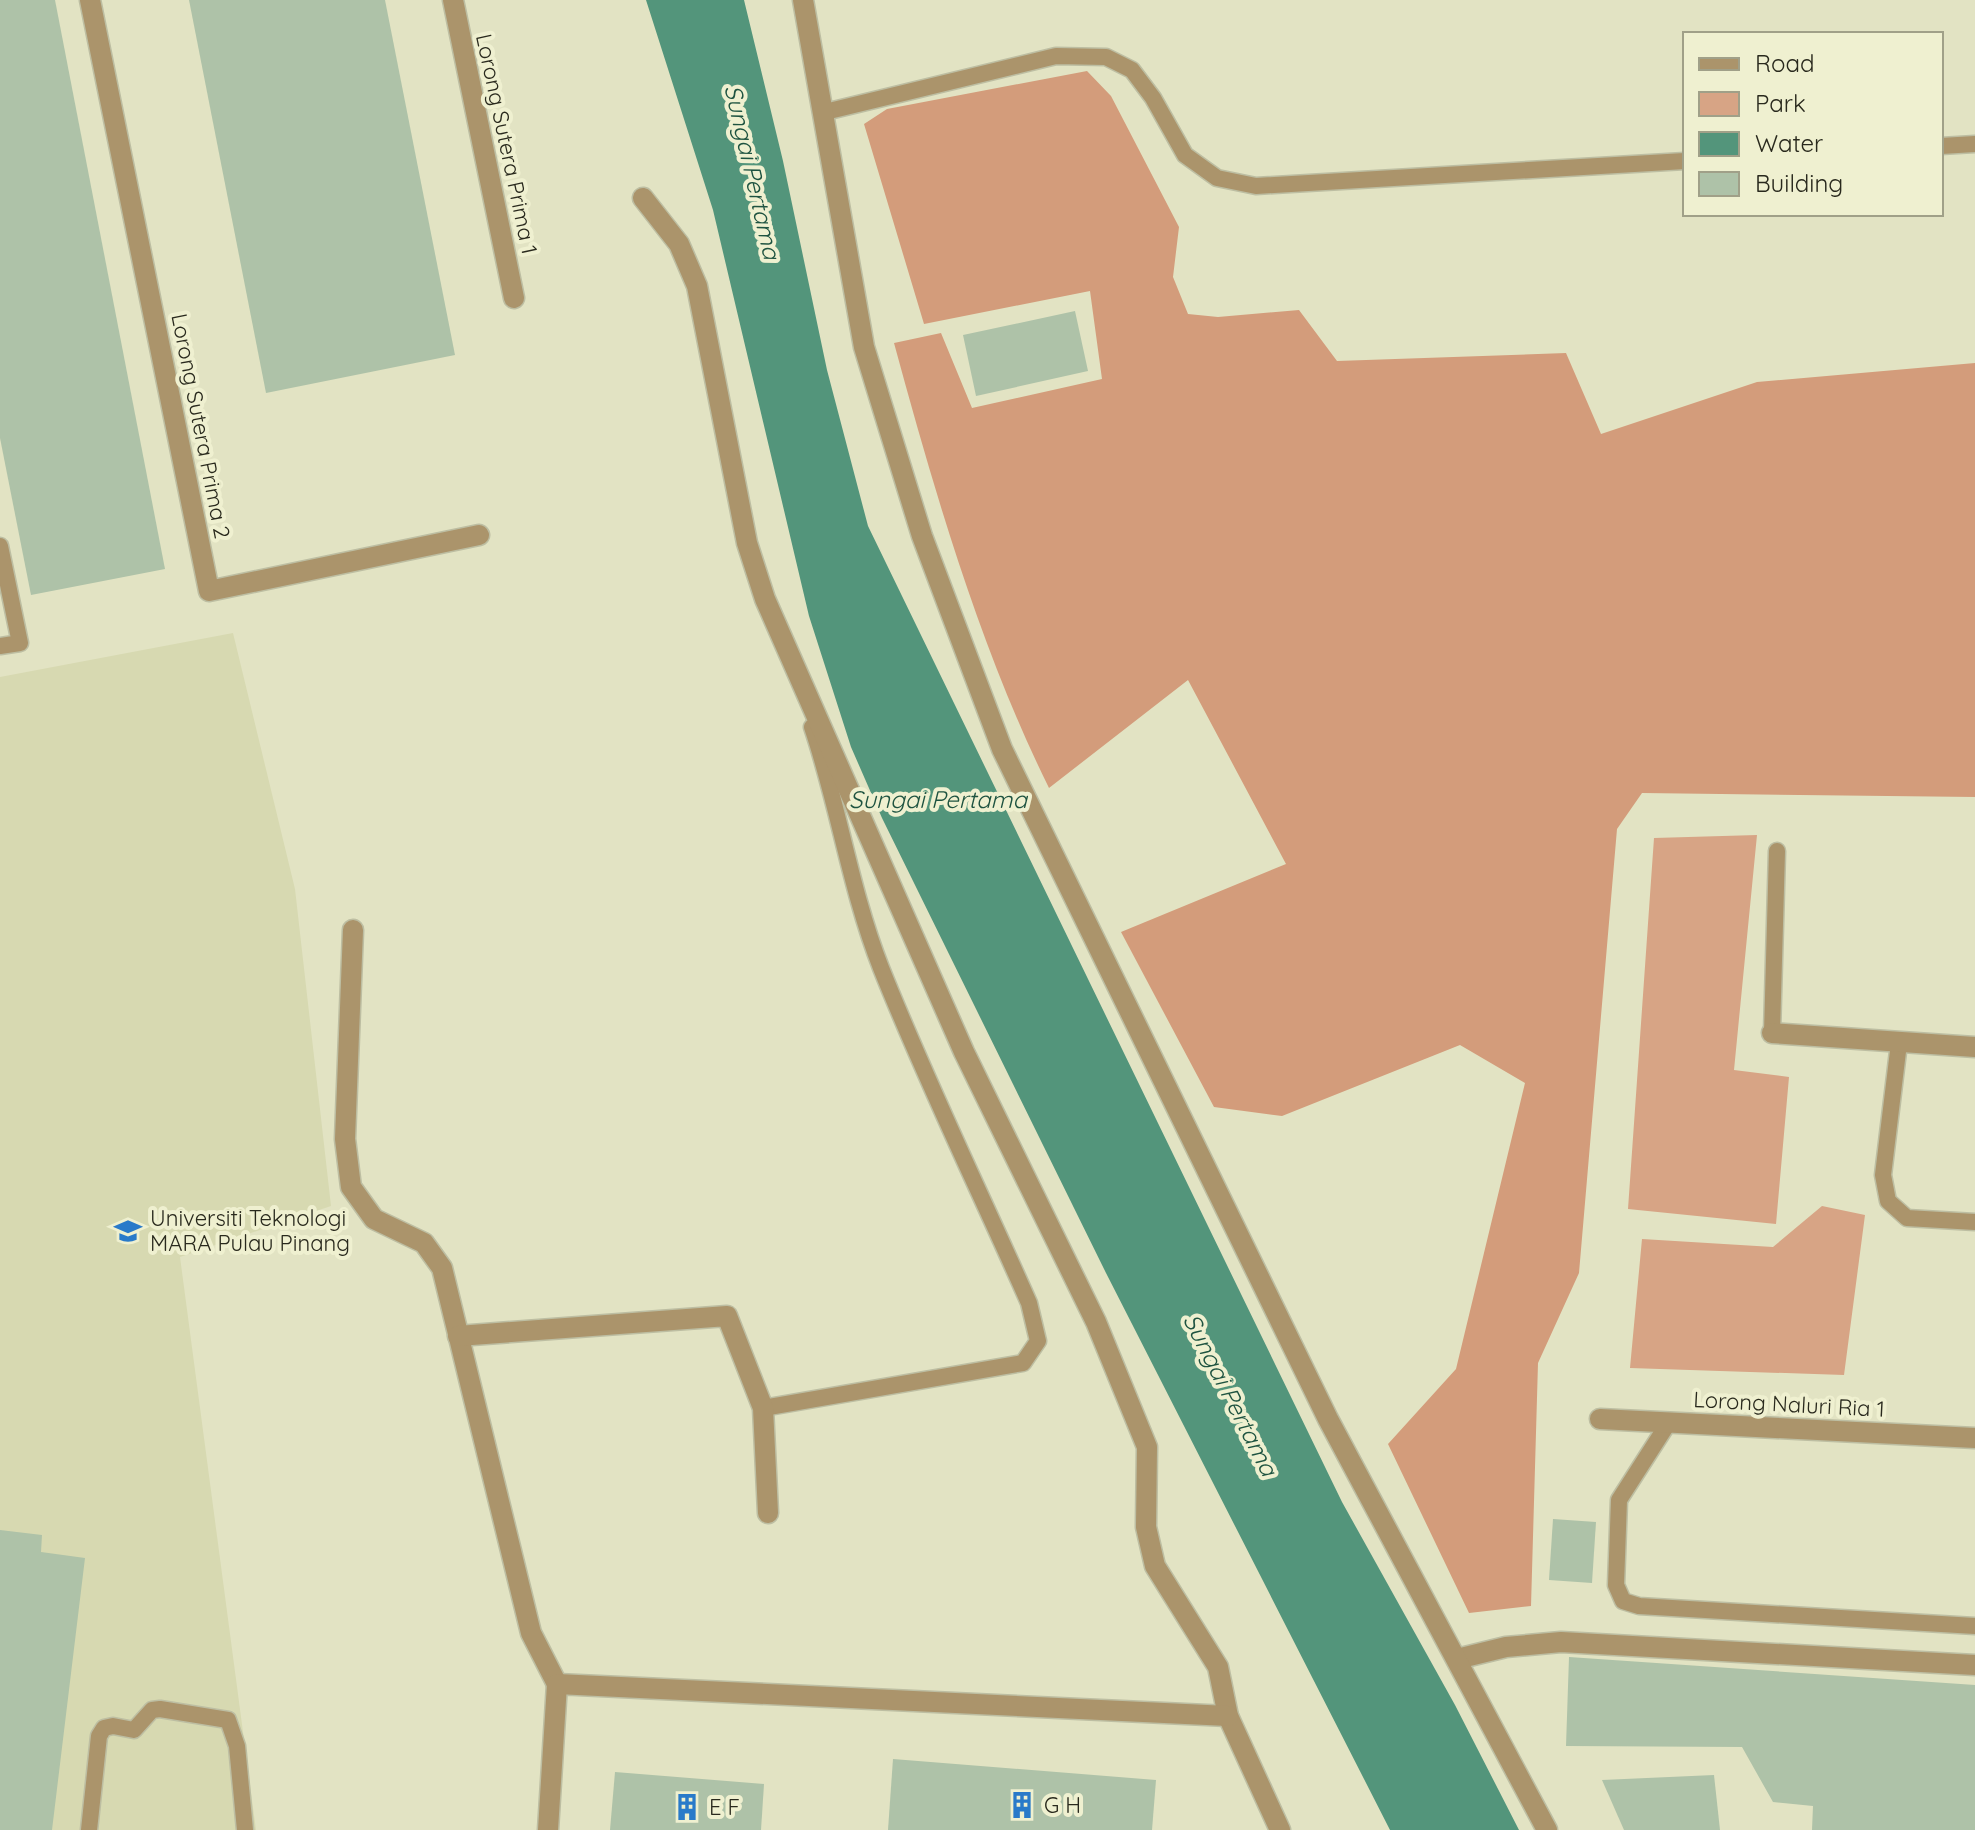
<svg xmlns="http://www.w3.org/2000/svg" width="1975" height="1830" font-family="Quicksand,sans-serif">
	<rect width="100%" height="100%" fill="#e2e3c3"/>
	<path fill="#d7d9b1" d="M233 633 295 889 331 1206 180 1257 256 1830H0V677Z"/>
	<g fill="#d7a485">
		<path d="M1757 835 1734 1070 1789 1077 1776 1224 1628 1209 1654 838Z"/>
		<path d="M1822 1206 1865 1215 1844 1375 1630 1368 1642 1239 1773 1247Z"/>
	</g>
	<path fill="#d39c7b" d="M1087 71 1111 96 1179 227 1173 277 1188 314 1218 317 1299 310 1337 361 1566 353 1601 434 1757 382 1975 363V797L1642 793 1617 829 1579 1273 1538 1363 1531 1606 1469 1613 1388 1444 1456 1369 1525 1083 1460 1045 1282 1116 1214 1107 1121 932 1286 864 1188 680 1049 788C980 648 935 494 894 343L941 333 972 408 1102 379 1090 291 924 324 864 124 887 109Z"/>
	<path fill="#53957b" d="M646 0H744L783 161 827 370 868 526 1342 1502 1455 1705 1519 1830H1390L1106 1273 882 818 851 747 809 616 713 210Z"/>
	<g fill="#aec2a8">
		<path d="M0 0H55L165 569 31 595 0 438Z"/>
		<path d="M189 0H385L455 355 266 393Z"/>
		<path d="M1075 311 1088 371 976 396 963 335Z"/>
		<path d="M1553 1519 1596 1522 1592 1583 1549 1580Z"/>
		<path d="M0 1530 42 1535 41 1552 85 1558 52 1830H0Z"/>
		<path d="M1569 1657 1975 1685V1830H1812L1813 1806 1773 1802 1742 1747 1566 1746Z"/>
		<path d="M893 1759 1156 1780 1152 1830H888Z"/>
		<path d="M615 1772 764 1784 761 1830H610Z"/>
		<path d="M1714 1775 1720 1830H1624L1602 1780Z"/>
	</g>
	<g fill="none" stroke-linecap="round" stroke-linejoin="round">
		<g stroke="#bdbea2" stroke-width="19">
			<g id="service">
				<path d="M825 112 1056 56 1106 57 1132 70 1153 98 1185 155 1217 178 1256 186 1685 161"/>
				<path d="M1941 146 1975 144"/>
				<path d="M0 546 20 643 0 646"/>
				<path d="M1772 1033 1777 851"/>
				<path d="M1899 1043 1883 1175 1888 1201 1907 1218 1975 1222"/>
				<path d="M763 1408 1023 1363 1038 1341 1029 1303C980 1192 926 1081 881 968 850 889 839 807 812 727"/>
				<path d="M1669 1422 1619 1500 1616 1585 1623 1601 1639 1606 1975 1626"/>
				<path d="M89 1830 99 1736 104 1728 113 1726 134 1730 152 1710 160 1709 228 1720 237 1746 245 1830"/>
			</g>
		</g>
		<g stroke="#bdbea2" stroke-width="23">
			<g id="minor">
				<path d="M90 0 209 591 479 535"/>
				<path d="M453 0 514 298"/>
				<path d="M643 198 679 244 697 286 747 543 765 599 964 1052 1096 1322 1147 1447 1146 1527 1155 1566 1218 1667 1228 1716 1280 1830"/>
				<path d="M353 930 345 1139 351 1187 374 1219 424 1243 442 1268 531 1633 557 1684"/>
				<path d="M1772 1033 1975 1047"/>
				<path d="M458 1336 727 1316 763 1408 768 1513"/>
				<path d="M1600 1419 1975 1438"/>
				<path d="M1457 1659 1506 1647 1561 1642 1975 1665"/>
				<path d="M548 1830 557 1684 1228 1716"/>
			</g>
		</g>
		<g stroke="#bdbea2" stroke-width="23">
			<path id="tertiary" d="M803 0 864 347 922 536 1002 749 1328 1419 1547 1830"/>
		</g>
		<use href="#service" stroke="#ab946b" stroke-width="16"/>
		<use href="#minor" stroke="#ab946b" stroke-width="20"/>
		<use href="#tertiary" stroke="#ab946b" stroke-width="20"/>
	</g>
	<defs>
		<g id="university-bare" transform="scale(2.16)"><path d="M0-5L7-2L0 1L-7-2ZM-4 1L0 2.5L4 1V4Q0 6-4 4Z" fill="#297ac9" stroke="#eff0d0" stroke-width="2.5" paint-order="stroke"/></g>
		<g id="building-bare" transform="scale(2.16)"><path d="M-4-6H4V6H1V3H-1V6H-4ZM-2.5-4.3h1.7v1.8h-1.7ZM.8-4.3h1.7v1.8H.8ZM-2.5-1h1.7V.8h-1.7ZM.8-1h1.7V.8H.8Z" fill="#297ac9" stroke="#eff0d0" stroke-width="2.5" paint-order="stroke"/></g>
	</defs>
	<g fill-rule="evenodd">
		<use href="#university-bare" x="128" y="1231"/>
		<use href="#building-bare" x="1022" y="1805"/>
		<use href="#building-bare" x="687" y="1807"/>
	</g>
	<g text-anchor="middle" stroke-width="8" stroke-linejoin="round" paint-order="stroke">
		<g font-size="22" fill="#29291d" stroke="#eff0d0">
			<text transform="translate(507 144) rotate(78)" y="8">Lorong Sutera Prima 1</text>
			<text transform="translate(201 426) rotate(79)" y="8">Lorong Sutera Prima 2</text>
			<text transform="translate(1789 1404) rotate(3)" y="8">Lorong Naluri Ria 1</text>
		</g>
		<g font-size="22" fill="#29291d" stroke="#eff0d0" text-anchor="start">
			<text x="150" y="1226">Universiti Teknologi<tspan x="150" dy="25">MARA Pulau Pinang</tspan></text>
			<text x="1044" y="1813">G H</text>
			<text x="709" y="1815">E F</text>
		</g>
		<g font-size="24" font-style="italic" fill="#1e5340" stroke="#eff0d0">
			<text transform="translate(752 172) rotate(77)" y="8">Sungai Pertama</text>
			<text x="938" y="808">Sungai Pertama</text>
			<text transform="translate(1230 1395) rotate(63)" y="8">Sungai Pertama</text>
		</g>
	</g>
	<rect x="1683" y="32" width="260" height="184" fill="#eff0d0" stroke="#a0a088" stroke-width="2"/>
	<rect x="1699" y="58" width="40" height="12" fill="#ab946b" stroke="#a0a088" stroke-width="2"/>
	<text x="1755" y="72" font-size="24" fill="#29291d">Road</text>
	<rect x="1699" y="92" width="40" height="24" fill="#d7a485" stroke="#a0a088" stroke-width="2"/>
	<text x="1755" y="112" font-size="24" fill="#29291d">Park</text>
	<rect x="1699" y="132" width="40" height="24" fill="#53957b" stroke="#a0a088" stroke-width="2"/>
	<text x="1755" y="152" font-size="24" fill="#29291d">Water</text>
	<rect x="1699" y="172" width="40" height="24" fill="#aec2a8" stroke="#a0a088" stroke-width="2"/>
	<text x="1755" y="192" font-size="24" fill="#29291d">Building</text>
</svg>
